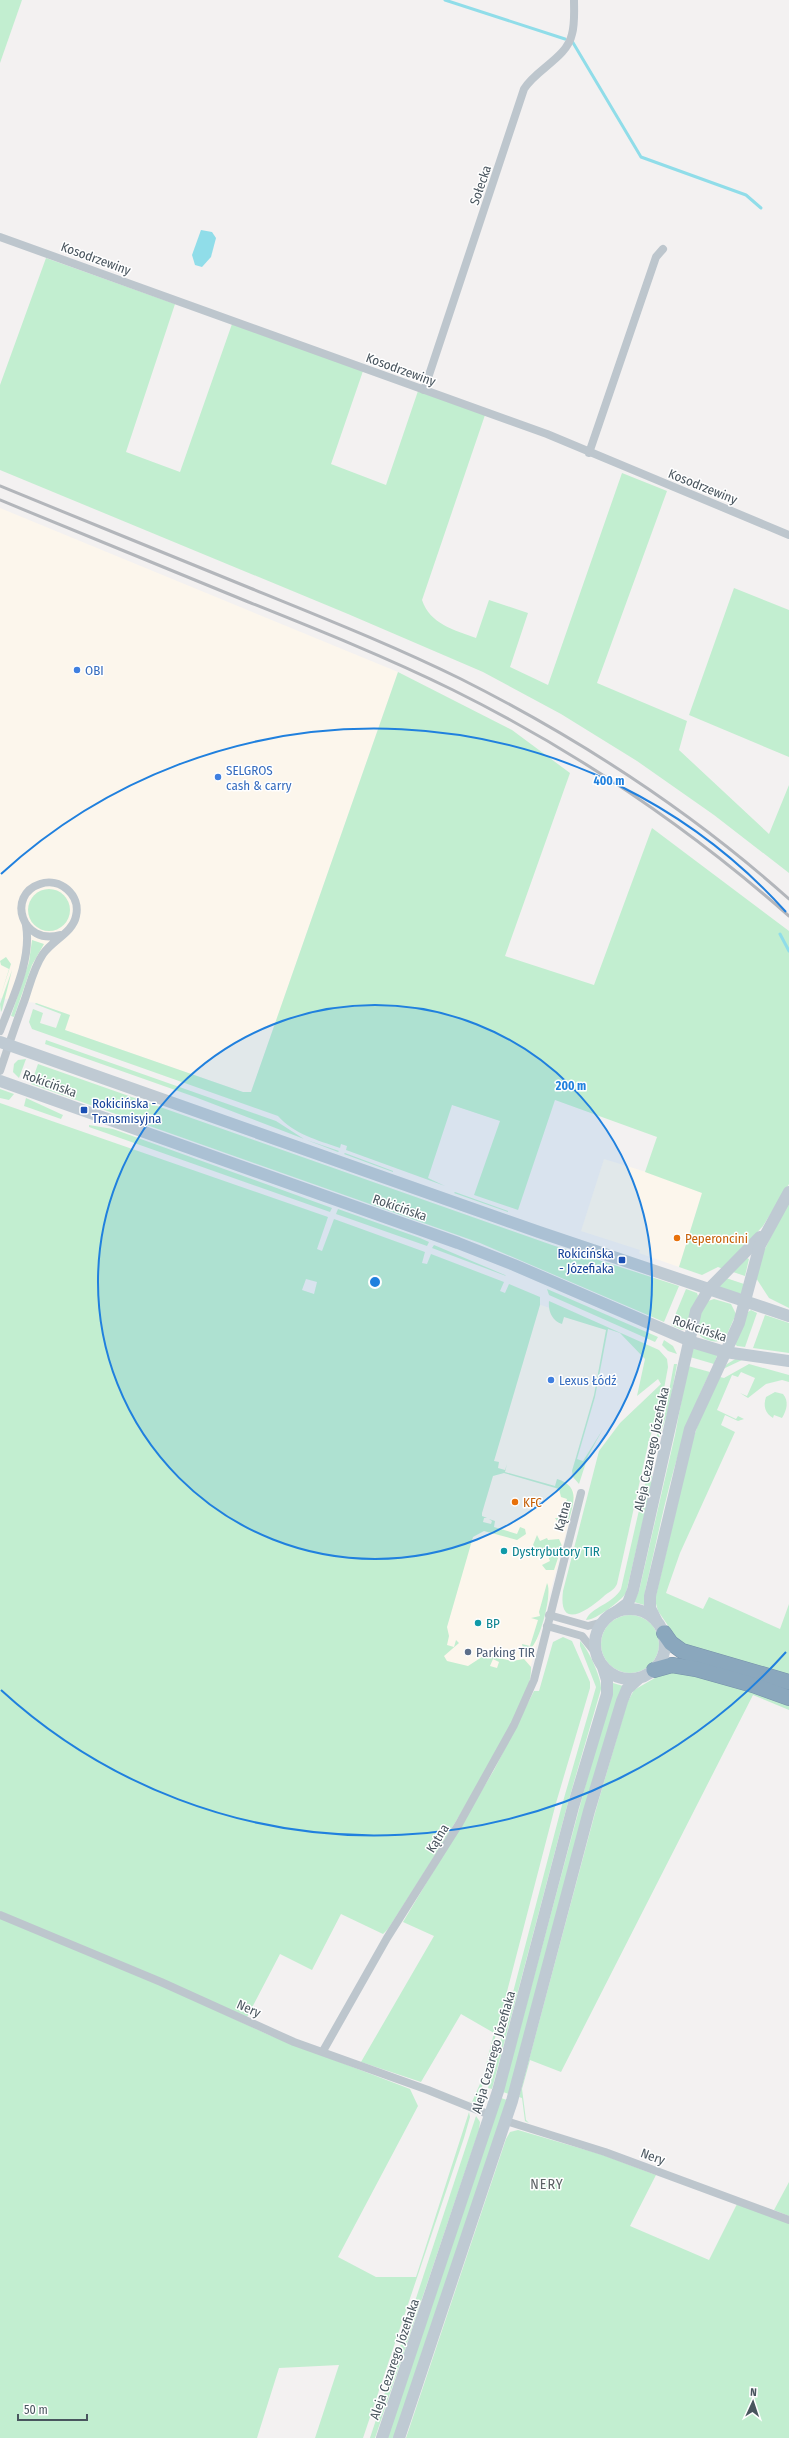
<svg xmlns="http://www.w3.org/2000/svg" width="789" height="2438" font-family="'Fira Sans Condensed',sans-serif">
	<rect width="100%" height="100%" fill="#f3f1f1"/>
	<g fill="#fcf6ec">
		<path d="M0 508 398 672 251 1092H243L65 1030 70 1015 36 1003 0 998Z"/>
		<path d="M604 1159 666 1178 702 1193 679 1267 639 1253 640 1250 581 1231Z"/>
		<path d="M538 1304 607 1328 594 1397 568 1484 574 1492 575 1498 526 1684 437 1662Z"/>
	</g>
	<g fill="#c2eed0" fill-rule="evenodd">
		<path d="M0 0H22L0 63Z"/>
		<path d="M46 258 175 304 126 452 180 472 232 324 363 371 331 464 386 485 418 391 485 415 422 600C430 624 454 630 476 638L489 600 528 613 510 667 548 685 622 473 667 491 597 683 687 721 679 750 769 834 789 785V873L714 815 637 761 561 714 483 672 348 614 0 470V385Z"/>
		<path d="M734 588 789 610V757L689 715Z"/>
		<path d="M398 672 512 730 570 773 505 956 594 985 652 828 789 931V1184L763 1226 723 1269 718 1267 702 1275 679 1267 702 1193 645 1172 657 1137 555 1100 518 1210 474 1195 500 1121 452 1105 428 1178 445 1186 346 1150 347 1146 341 1144 340 1148C317 1140 294 1134 278 1116L32 1029 29 1022 33 1009 43 1013 40 1023 56 1028 61 1014 35 1004 36 1003 70 1015 65 1030 243 1092H251Z"/>
		<circle cx="49" cy="910" r="21"/>
		<path d="M32 940 44 944 32 965 14 1017 11 1016 29 962Z"/>
		<path d="M6 957 11 964 0 998 9 969 1 965 0 961Z"/>
		<path d="M12 970 2 1010 1 1012 0 1004Z"/>
		<path d="M46 1040 276 1121 304 1139 339 1151 338 1152 195 1097 45 1044Z"/>
		<path d="M26 1059 19 1078 13 1072 14 1064 18 1060Z"/>
		<path d="M38 1064 552 1245 679 1286 664 1322 480 1243 31 1084Z"/>
		<path d="M0 1089 14 1094 9 1100 0 1098Z"/>
		<path d="M26 1098 63 1115 61 1119 24 1106Z"/>
		<path d="M0 1103 328 1217 317 1249 322 1251 334 1219 425 1252 422 1263 427 1264 431 1254 504 1282 500 1291 505 1293 509 1284 540 1297V1305L494 1461 499 1462 498 1468 505 1470 507 1464 505 1472 555 1486 557 1479C580 1486 574 1502 569 1520L560 1525 555 1518H562L567 1499 561 1497 559 1489 504 1473 493 1476 482 1513V1516L487 1518H484L483 1522 491 1524 492 1521 489 1519 495 1521 494 1527 517 1534 520 1527 525 1529 526 1534 517 1540 484 1531 473 1537 447 1627 449 1636 447 1645 454 1647 456 1640 459 1643 444 1656 447 1661 468 1666 485 1655 512 1661 524 1659 531 1667C532 1693 508 1731 495 1754 462 1814 425 1871 388 1929L383 1934 341 1914 312 1970 280 1954 246 2019 0 1915ZM306 1279 317 1282 314 1294 302 1290ZM493 1659 499 1662 497 1668 490 1666Z"/>
		<path d="M89 1125 113 1129 332 1208 330 1212 89 1127Z"/>
		<path d="M345 1153 393 1171V1172L344 1154Z"/>
		<path d="M455 1192 508 1211V1212L454 1193Z"/>
		<path d="M789 1200V1308L769 1298 756 1278 762 1255Z"/>
		<path d="M338 1209 420 1238 429 1242 427 1246 336 1214Z"/>
		<path d="M434 1245 505 1275 506 1276 432 1248Z"/>
		<path d="M747 1258 749 1259 745 1276 733 1272Z"/>
		<path d="M726 1278 744 1284 742 1294 720 1289 719 1285Z"/>
		<path d="M547 1289 658 1337 655 1342 549 1295Z"/>
		<path d="M686 1289 697 1293 698 1296 684 1329 682 1330 671 1325Z"/>
		<path d="M714 1299 731 1304 736 1314 725 1339C716 1344 703 1341 697 1332V1320L708 1301Z"/>
		<path d="M549 1301 659 1350 667 1359 668 1367 661 1405 649 1440 617 1584C614 1591 608 1592 603 1597 587 1611 558 1631 563 1591L599 1451 620 1423 661 1384 658 1379 637 1396 645 1359 620 1333 608 1329 595 1397 577 1459 583 1461 603 1429 588 1456 579 1484 573 1477 572 1471 594 1395 606 1330 564 1317 562 1324C552 1321 548 1311 549 1301Z"/>
		<path d="M751 1310 757 1313 745 1347 737 1346 735 1344 748 1312Z"/>
		<path d="M765 1315 789 1323V1353L753 1348Z"/>
		<path d="M664 1340 673 1346 677 1354 668 1351 662 1345Z"/>
		<path d="M691 1348 716 1352 717 1356 714 1364 690 1357Z"/>
		<path d="M737 1358 742 1360 723 1369 727 1364Z"/>
		<path d="M674 1364H677L669 1408 658 1441H655L666 1407Z"/>
		<path d="M749 1364 789 1375V1382L782 1380 766 1384 748 1398 740 1393 747 1396 755 1378 741 1372 738 1377 732 1375 717 1410 736 1419 738 1416 744 1419 738 1421 725 1415 721 1425 735 1432 680 1553 666 1593 703 1609 709 1597 780 1629 789 1604V1676L680 1643 658 1611 655 1600 692 1442 700 1419 720 1377 724 1378Z"/>
		<path d="M688 1366 710 1372C675 1443 663 1515 645 1591L644 1605 634 1602 639 1591 675 1435Z"/>
		<path d="M775 1392 783 1394C789 1401 787 1410 782 1418L774 1415 773 1418C765 1413 763 1406 766 1397Z"/>
		<path d="M650 1462H653L651 1487 626 1593C621 1601 596 1620 586 1620 591 1607 613 1604 621 1589Z"/>
		<path d="M537 1535 540 1541 547 1538 548 1540 559 1539 562 1546 554 1570H546L542 1565 550 1561 547 1553 538 1556 533 1545Z"/>
		<path d="M547 1583C553 1593 540 1639 532 1647L523 1648 522 1644 530 1646 538 1620 531 1618 540 1616 539 1612Z"/>
		<circle cx="630" cy="1644" r="29"/>
		<path d="M563 1637 572 1641 590 1682V1688L556 1803 483 2084 476 2103 466 2101 472 2102 483 2077 494 2033 461 2014 421 2082 361 2062 434 1936 403 1922 494 1770 534 1691H539L553 1642Z"/>
		<path d="M580 1641C588 1648 602 1679 601 1689L567 1806 492 2089 488 2088 562 1805 596 1687 580 1646Z"/>
		<path d="M667 1671C709 1678 749 1691 789 1704V1710L753 1695 561 2072 530 2060 522 2089 526 2120 529 2123 525 2121 522 2098 519 2097 595 1813 627 1703 634 1690Z"/>
		<path d="M613 1683 623 1686 509 2094 503 2092Z"/>
		<path d="M0 1918 161 1985 269 2035 410 2089 418 2106 338 2257 376 2277H416L469 2112 470 2117 464 2138 363 2438H315L339 2365 279 2368 257 2438H0Z"/>
		<path d="M501 2098 507 2100 394 2438H387Z"/>
		<path d="M476 2116 480 2122 479 2130 375 2438H370Z"/>
		<path d="M518 2130 603 2155 656 2175 630 2226 709 2260 737 2204 789 2223V2438H406L506 2139 510 2132Z"/>
		<path d="M789 2182V2216L774 2210Z"/>
	</g>
	<path fill="#90dde9" d="M201 230 212 232 216 238 211 257 202 267 195 265 192 255Z"/>
	<g fill="none" stroke-linecap="round" stroke-linejoin="round">
		<g stroke="#90dde9" stroke-width="3">
			<path d="M445 0 565 39"/>
			<path d="M572 41 641 157 746 195 761 208"/>
			<path d="M780 934 789 951"/>
		</g>
		<g stroke="#7692a9" stroke-width="16">
			<g id="highway">
				<path d="M664 1633 671 1643 682 1651 789 1682"/>
				<path d="M654 1670 672 1665 696 1669 753 1685 789 1698"/>
			</g>
		</g>
		<g stroke="#bdc6cd" stroke-width="8">
			<path d="M0 237 547 434 789 535"/>
			<path d="M424 390 524 89C536 69 567 58 572 34 575 23 574 11 574 0"/>
			<path d="M589 453 656 257 663 249"/>
			<path d="M0 1031C12 999 32 960 26 925"/>
			<path d="M0 1071C8 1047 16 1023 25 999 30 984 34 967 43 954 53 940 73 932 76 916 81 895 60 877 40 884 6 895 22 946 60 935"/>
			<path d="M549 1615 588 1626 603 1622"/>
			<path d="M547 1626 582 1636 595 1652"/>
			<path d="M0 1915 161 1982 294 2042 428 2090 490 2115"/>
			<path d="M323 2051 387 1938 459 1824 514 1725 534 1680 581 1493"/>
			<path d="M506 2121 605 2152 789 2220"/>
		</g>
		<g stroke="#bfcad3" stroke-width="12">
			<path d="M0 1042 539 1232 789 1316"/>
			<path d="M0 1081 458 1243 514 1265 695 1343 725 1352 789 1361"/>
			<circle cx="630" cy="1644" r="35"/>
			<path d="M616 1612 628 1603 633 1590 696 1311 709 1289 760 1237"/>
			<path d="M656 1620 650 1608V1596L690 1429 739 1323 760 1245 789 1192"/>
			<path d="M382 2438 498 2091 573 1807 607 1694V1680L603 1667"/>
			<path d="M399 2438 512 2101 589 1811 622 1701 627 1689 639 1678"/>
		</g>
		<use href="#highway" stroke="#8aa7bd" stroke-width="15"/>
		<g stroke="#b3b6bb" stroke-width="3">
			<path d="M0 486C83 520 167 554 250 588 321 617 392 645 461 679 578 738 691 811 789 899"/>
			<path d="M0 500C82 534 164 567 246 601 316 629 386 657 453 690 574 750 688 827 789 916"/>
		</g>
	</g>
	<circle cx="375" cy="1282" r="277" fill="#2080de" fill-opacity=".12"/>
	<g fill="none" stroke="#2080de" stroke-width="2">
		<circle cx="375" cy="1282" r="277"/>
		<path d="M786 1652A553 553 0 0 1 1 1690M1 874A553 553 0 0 1 786 912"/>
	</g>
	<g fill="#3f7fe0" stroke="#fff" stroke-width="1.5">
		<circle cx="77" cy="670" r="4"/>
		<circle cx="218" cy="777" r="4"/>
		<circle cx="551" cy="1380" r="4"/>
	</g>
	<g fill="#1a4fb4" stroke="#fff" stroke-width="1.5">
		<rect x="80" y="1106" width="8" height="8" rx="2"/>
		<rect x="618" y="1256" width="8" height="8" rx="2"/>
	</g>
	<g fill="#e8710a" stroke="#fff" stroke-width="1.5">
		<circle cx="677" cy="1238" r="4"/>
		<circle cx="515" cy="1502" r="4"/>
	</g>
	<g fill="#0f9aa8" stroke="#fff" stroke-width="1.5">
		<circle cx="504" cy="1551" r="4"/>
		<circle cx="478" cy="1623" r="4"/>
	</g>
	<circle fill="#5c6f8a" stroke="#fff" stroke-width="1.5" cx="468" cy="1652" r="4"/>
	<g text-anchor="middle" stroke-width="3" stroke-linejoin="round" paint-order="stroke">
		<g font-size="13" fill="#49555e" stroke="#fff">
			<text transform="translate(480 185) rotate(-71)" y="5">Sołecka</text>
			<text transform="translate(96 258) rotate(20)" y="5">Kosodrzewiny</text>
			<text transform="translate(401 369) rotate(20)" y="5">Kosodrzewiny</text>
			<text transform="translate(703 486) rotate(22)" y="5">Kosodrzewiny</text>
			<text transform="translate(50 1083) rotate(20)" y="5">Rokicińska</text>
			<text transform="translate(400 1207) rotate(19)" y="5">Rokicińska</text>
			<text transform="translate(700 1328) rotate(19)" y="5">Rokicińska</text>
			<text transform="translate(651 1449) rotate(-78)" y="5">Aleja Cezarego Józefiaka</text>
			<text transform="translate(562 1516) rotate(-75)" y="5">Kątna</text>
			<text transform="translate(437 1838) rotate(-58)" y="5">Kątna</text>
			<text transform="translate(249 2008) rotate(24)" y="5">Nery</text>
			<text transform="translate(493 2052) rotate(-74)" y="5">Aleja Cezarego Józefiaka</text>
			<text transform="translate(653 2156) rotate(20)" y="5">Nery</text>
			<text transform="translate(394 2359) rotate(-71)" y="5">Aleja Cezarego Józefiaka</text>
		</g>
		<g font-size="13" fill="#366cbe" stroke="#fff" text-anchor="start">
			<text x="85" y="675">OBI</text>
			<text x="226" y="775">SELGROS<tspan x="226" dy="15">cash &amp; carry</tspan></text>
			<text x="559" y="1385">Lexus Łódź</text>
		</g>
		<g font-size="13" fill="#164399" stroke="#fff" text-anchor="start">
			<text x="92" y="1108">Rokicińska -<tspan x="92" dy="15">Transmisyjna</tspan></text>
			<text x="614" y="1258" text-anchor="end">Rokicińska<tspan x="614" dy="15">- Józefiaka</tspan></text>
		</g>
		<g font-size="13" fill="#c56008" stroke="#fff" text-anchor="start">
			<text x="685" y="1243">Peperoncini</text>
			<text x="523" y="1507">KFC</text>
		</g>
		<g font-size="13" fill="#0d838f" stroke="#fff" text-anchor="start">
			<text x="512" y="1556">Dystrybutory TIR</text>
			<text x="486" y="1628">BP</text>
		</g>
		<g font-size="13" fill="#4e5e75" stroke="#fff" text-anchor="start">
			<text x="476" y="1657">Parking TIR</text>
		</g>
		<g font-size="14" letter-spacing="1" fill="#5d6265" stroke="#fff">
			<text x="547" y="2189">NERY</text>
		</g>
	</g>
	<circle cx="375" cy="1282" r="6" fill="#2080de" stroke="#fff" stroke-width="2"/>
	<g font-size="12" text-anchor="middle" font-weight="bold" fill="#2080de" stroke="#fff" stroke-width="3" stroke-linejoin="round" paint-order="stroke">
		<text x="609" y="785">400 m</text>
		<text x="571" y="1090">200 m</text>
	</g>
	<g transform="translate(753 2402) rotate(3)" stroke="#ffffff" stroke-width="3" paint-order="stroke">
	<path d="M0-3L7 15L0 10L-7 15Z" fill="#49555e"/>
	<text y="-6" font-size="11" font-weight="bold" text-anchor="middle" fill="#49555e">N</text>
	</g>
	<path d="M18 2414v6h69v-6" fill="none" stroke="#49555e" stroke-width="2"/>
	<text x="24" y="2414" font-size="12" fill="#49555e" stroke="#ffffff" stroke-width="3" paint-order="stroke">50 m</text>
</svg>
